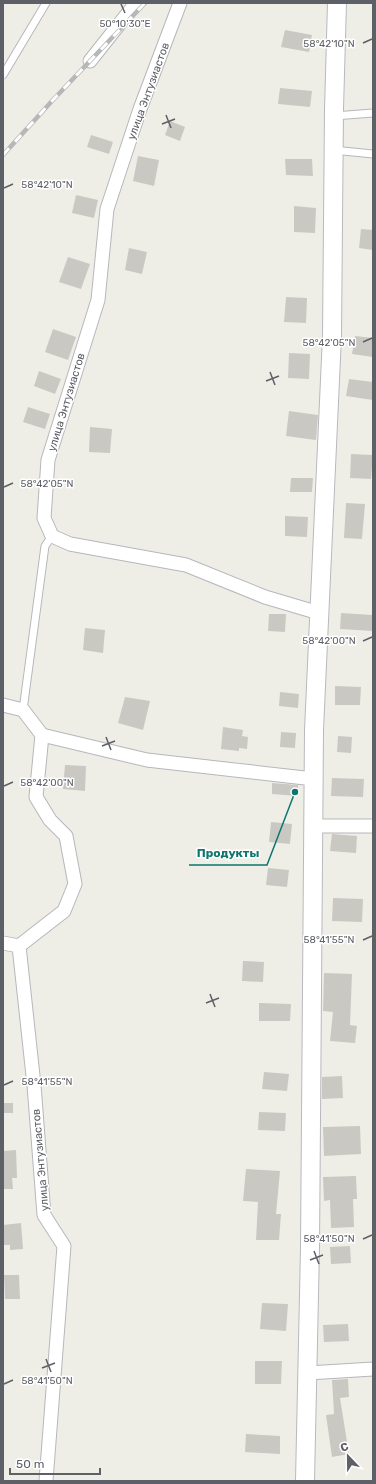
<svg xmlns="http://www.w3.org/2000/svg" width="376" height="1484" font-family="Rubik,sans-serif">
	<rect width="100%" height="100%" fill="#efeee6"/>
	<g fill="#cac8c3">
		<path d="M285 30 312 35 309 52 281 47Z"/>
		<path d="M280 88 312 91 310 107 278 104Z"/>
		<path d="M170 121 185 127 180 141 165 135Z"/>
		<path d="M91 135 113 142 109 154 87 147Z"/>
		<path d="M138 156 159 160 154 186 133 181Z"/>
		<path d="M285 159H312L313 176 286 175Z"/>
		<path d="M76 195 98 200 94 218 72 213Z"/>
		<path d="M294 206 316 208 315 233 294 232Z"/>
		<path d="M361 229 373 230V250L359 248Z"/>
		<path d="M129 248 147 252 142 274 125 270Z"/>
		<path d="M68 257 90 264 81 289 59 282Z"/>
		<path d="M286 297 307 298 306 323 284 322Z"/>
		<path d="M53 329 76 337 68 360 45 352Z"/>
		<path d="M355 336 373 338V357L352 354Z"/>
		<path d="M289 353 310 354 309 379 288 378Z"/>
		<path d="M39 371 61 379 55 394 34 386Z"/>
		<path d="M349 379 373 382V400L346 396Z"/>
		<path d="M28 407 50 414 45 429 23 422Z"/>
		<path d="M289 411 318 415 316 440 286 436Z"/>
		<path d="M90 427 112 429 110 453 89 452Z"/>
		<path d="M351 454 373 455 371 479 350 478Z"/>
		<path d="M291 478H313L312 492H290Z"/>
		<path d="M346 503 365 504 362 539 344 538Z"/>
		<path d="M285 516 308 517 307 537 285 536Z"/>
		<path d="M341 613 373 615V631L340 629Z"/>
		<path d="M269 614H286L285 632 268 631Z"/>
		<path d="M85 628 105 630 103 653 83 650Z"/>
		<path d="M335 686 361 687 360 705H335Z"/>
		<path d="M280 692 299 694 298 708 279 706Z"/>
		<path d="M125 697 150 701 143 730 118 723Z"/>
		<path d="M223 727 243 730 242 736 248 737 247 749 239 748V751L221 749Z"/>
		<path d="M281 732 296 733 295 748 280 747Z"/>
		<path d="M338 736 352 737 351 753 337 752Z"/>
		<path d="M65 765 86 766 85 791 63 789Z"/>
		<path d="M332 778 364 779 363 797 331 796Z"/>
		<path d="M272 783 298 785V796L272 794Z"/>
		<path d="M271 822 292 824 290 844 269 842Z"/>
		<path d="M332 834 357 836 356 853 330 851Z"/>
		<path d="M268 868 289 870 287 887 266 885Z"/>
		<path d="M333 898 363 899 362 922 332 921Z"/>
		<path d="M243 961 264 962 263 982 242 981Z"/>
		<path d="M324 973 352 974 350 1025 357 1026 355 1043 330 1041 333 1012 323 1011Z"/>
		<path d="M259 1003 291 1004 290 1021H259Z"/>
		<path d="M264 1072 289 1074 287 1091 262 1089Z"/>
		<path d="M342 1076 343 1098 322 1099V1077Z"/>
		<rect x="3" y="1103" width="10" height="10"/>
		<path d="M259 1112 286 1113 285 1131 258 1130Z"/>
		<path d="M360 1126 361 1154 324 1156 323 1127Z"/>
		<path d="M16 1150 17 1178H12L13 1189H3V1151Z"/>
		<path d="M246 1169 280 1171 276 1214H281L279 1240H256L258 1202 243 1201Z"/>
		<path d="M356 1176 357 1199H353L354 1227 331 1228 330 1200 324 1201 323 1177Z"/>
		<path d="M21 1223 23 1249 10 1250V1245H3V1225Z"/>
		<path d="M350 1246 351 1263 331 1264 330 1247Z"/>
		<path d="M4 1275H19L20 1299H5Z"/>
		<path d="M262 1303 288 1304 286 1331 260 1329Z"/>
		<path d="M348 1324 349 1341 324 1342 323 1325Z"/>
		<path d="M255 1361H282L281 1384H255Z"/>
		<path d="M348 1379 349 1397 340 1398 349 1454 332 1457 326 1415 334 1414 332 1380Z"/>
		<path d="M246 1434 280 1436V1454L245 1452Z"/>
	</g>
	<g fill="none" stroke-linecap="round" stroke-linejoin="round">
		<g stroke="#b6b7bc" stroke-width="9">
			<g id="lane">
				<path d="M3 75 46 3"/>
				<path d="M334 116 373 113"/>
				<path d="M333 150 373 154"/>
				<path d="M23 710 45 546 52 536"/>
			</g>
		</g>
		<g stroke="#b6b7bc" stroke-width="15">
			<g id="street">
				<path d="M180 3 140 109 107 209 98 300 48 460 44 518 52 536 70 544 186 565 265 597 319 613"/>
				<path d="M90 61 136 3"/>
				<path d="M3 705 23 710 42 735 147 760 314 779"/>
				<path d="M313 826H373"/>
				<path d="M3 943 19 946 34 1085 44 1215 64 1246 46 1481"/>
				<path d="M19 946 64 911 75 884 66 836 50 820 36 797 42 735"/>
				<path d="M308 1373 373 1369"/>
			</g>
		</g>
		<g stroke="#b7b9bf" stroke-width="20">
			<path id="secondary" d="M305 1481 310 1248 314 730 332 336 334 109 337 3"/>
		</g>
		<use href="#lane" stroke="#fff" stroke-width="7"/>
		<use href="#street" stroke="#fff" stroke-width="13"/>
		<use href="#secondary" stroke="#fff" stroke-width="18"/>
		<g stroke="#b6b7b7" stroke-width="4.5">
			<path id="rail" d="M3 155 52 101 145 3"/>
		</g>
		<use href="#rail" stroke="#fff" stroke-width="3" stroke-dasharray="9" stroke-linecap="butt"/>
	</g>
	<path fill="none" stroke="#5d6066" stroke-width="1.5" d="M121 4 125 13M363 43 372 39M166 115 171 128M162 124 175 119M4 188 13 184M363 342 372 338M270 372 275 385M266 381 279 376M4 487 13 483M363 641 372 637M106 737 111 750M102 746 115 741M4 786 13 782M363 940 372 936M210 994 215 1007M206 1003 219 998M4 1085 13 1081M363 1239 372 1235M314 1251 319 1264M310 1260 323 1255M46 1359 51 1372M42 1368 55 1363M4 1384 13 1380"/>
	<g text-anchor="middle" stroke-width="3" stroke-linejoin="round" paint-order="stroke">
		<g font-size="11" fill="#5d6066" stroke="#fff">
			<text transform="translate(148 91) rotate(-70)" y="4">улица Энтузиастов</text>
			<text transform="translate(66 402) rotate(-73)" y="4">улица Энтузиастов</text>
			<text transform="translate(40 1160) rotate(-95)" y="4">улица Энтузиастов</text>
		</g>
	</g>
	<g font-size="10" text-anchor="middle" fill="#5d6066" stroke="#fff" stroke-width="3" stroke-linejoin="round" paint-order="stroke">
		<text x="125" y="27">50°10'30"E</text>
		<text x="329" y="47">58°42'10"N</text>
		<text x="47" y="188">58°42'10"N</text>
		<text x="329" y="346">58°42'05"N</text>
		<text x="47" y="487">58°42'05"N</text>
		<text x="329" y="644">58°42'00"N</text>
		<text x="47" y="786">58°42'00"N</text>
		<text x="329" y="943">58°41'55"N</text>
		<text x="47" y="1085">58°41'55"N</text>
		<text x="329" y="1242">58°41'50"N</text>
		<text x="47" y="1384">58°41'50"N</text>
	</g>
	<path fill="none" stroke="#0f766e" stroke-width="1.5" d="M295 792L267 865H189"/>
	<circle fill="#0f766e" stroke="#fff" stroke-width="1.5" cx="295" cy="792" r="4"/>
	<g font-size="12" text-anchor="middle" font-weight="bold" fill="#0f766e" stroke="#fff" stroke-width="3" stroke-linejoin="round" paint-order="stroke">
		<text x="228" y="857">Продукты</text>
	</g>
	<rect width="376" height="1484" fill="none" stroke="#5d6066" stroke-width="8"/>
	<g transform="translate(348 1456) rotate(338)" stroke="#ffffff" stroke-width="3" paint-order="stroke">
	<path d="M0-3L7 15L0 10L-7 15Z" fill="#5d6066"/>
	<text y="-6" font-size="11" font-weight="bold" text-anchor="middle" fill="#5d6066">С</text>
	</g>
	<path d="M10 1468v6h90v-6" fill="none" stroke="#5d6066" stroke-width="2"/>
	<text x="16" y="1468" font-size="12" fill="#5d6066" stroke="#ffffff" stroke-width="3" paint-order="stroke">50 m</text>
</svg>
